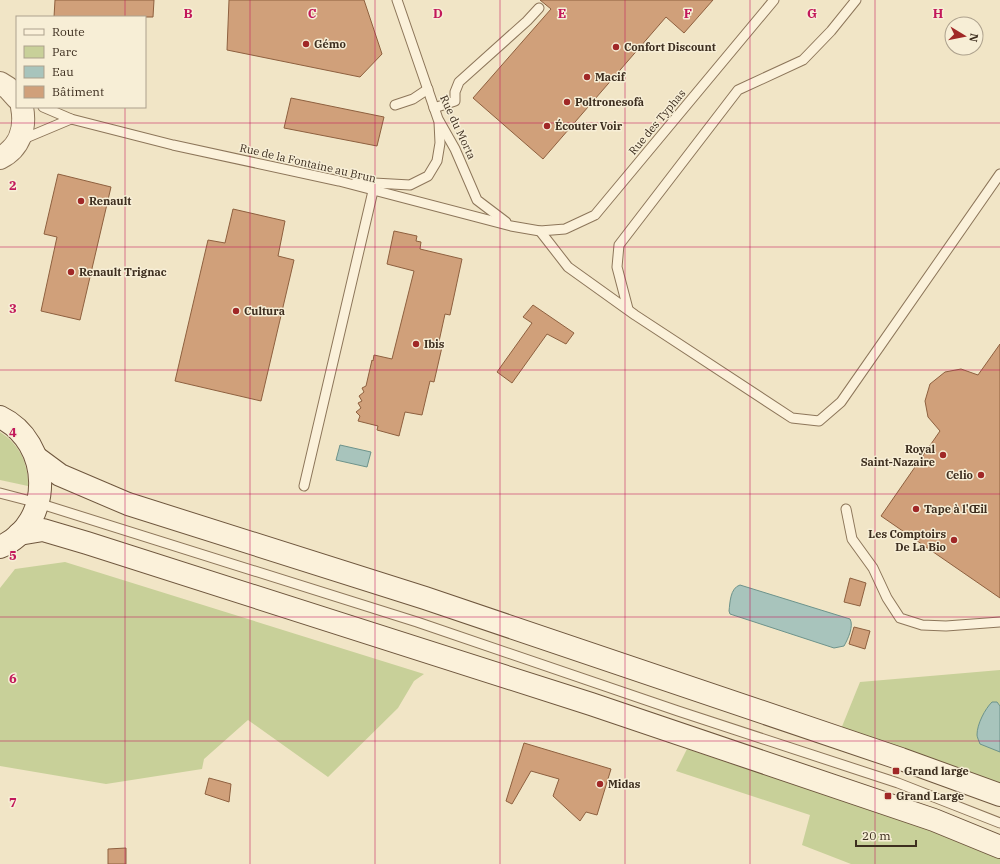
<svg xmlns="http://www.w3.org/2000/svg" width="1000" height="864" font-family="'IBM Plex Serif',serif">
	<rect width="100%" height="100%" fill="#f1e5c6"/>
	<g fill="#c8d099">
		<path d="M0 432C20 445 28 463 28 486L0 480Z"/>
		<path d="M65 562 424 674 414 681 398 708 328 777 248 720 204 759 202 769 106 784 0 766V588L15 569Z"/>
		<path d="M1000 670V787L841 729 860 682Z"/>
		<path d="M687 749 964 841 1000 856V864H851L802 845 810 815 676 771Z"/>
	</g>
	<g fill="#a8c4bc" stroke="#6d938b">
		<path d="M340 445 371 452 367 467 336 460Z"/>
		<path d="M740 585 850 619C854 626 848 639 844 646L834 648 730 614 729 611C730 603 730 588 740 585Z"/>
		<path d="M992 702H997L1000 706V752L980 744C979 741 977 737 977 735 977 724 985 709 992 702Z"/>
	</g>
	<g fill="#d0a07a" stroke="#8e603f">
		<path d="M55 0H154L153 17H54Z"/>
		<path d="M229 0H364L382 54 360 77 227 50Z"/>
		<path d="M540 0H713L684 33 666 17 543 159 473 98 551 9Z"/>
		<path d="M291 98 384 117 377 146 284 128Z"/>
		<path d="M58 174 111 187 80 320 41 311 57 237 44 234Z"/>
		<path d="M233 209 285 221 278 256 294 260 261 401 175 381 208 240 225 243Z"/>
		<path d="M394 231 417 236 416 241 421 242 420 249 462 259 450 315 445 314 438 346 442 347 434 382 430 381 422 415 405 412 399 436 377 430 378 426 358 421 360 416 356 412 361 408 358 403 362 401 359 396 364 392 362 388 366 386 372 360 373 361 374 355 392 359 414 271 387 264Z"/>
		<path d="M533 305 574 333 566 344 547 334 512 383 497 372 532 323 523 317Z"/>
		<path d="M1000 344V598L881 516 940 431 928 417 925 401 930 384 945 372 961 369 978 375Z"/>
		<path d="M850 578 866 583 860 606 844 602Z"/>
		<path d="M854 627 870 631 865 649 849 644Z"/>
		<path d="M524 743 611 769 597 815 586 812 580 821 553 796 559 779 531 771 512 804 506 801Z"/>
		<path d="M209 778 231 784 229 802 205 794Z"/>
		<path d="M126 848V864H108V849Z"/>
	</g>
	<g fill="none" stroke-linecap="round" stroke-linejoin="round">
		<g stroke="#8d765a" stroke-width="11">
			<g id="service">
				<path d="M397 0 438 119 455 149 477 200 506 222"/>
				<path d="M395 105 413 99 428 89"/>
				<path d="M43 107 71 119 173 145 339 181 511 226 540 231 565 229 595 215 774 0"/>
				<path d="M434 108 455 101V92L459 82 527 21 539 8"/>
				<path d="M21 140 71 119"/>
				<path d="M356 182 410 185 428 176 437 161 440 143 439 122"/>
				<path d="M540 231 568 267 635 315 792 418 819 421 841 402 1000 174"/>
				<path d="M628 309 617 267 619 245 738 90 803 60 831 31 856 0"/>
				<path d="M304 486 373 191"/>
				<path d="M0 493 38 503 417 622 678 711 898 783 1000 823"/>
				<path d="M846 509 852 539 873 568 887 598 900 618 922 625 946 626 1000 622"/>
			</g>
		</g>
		<g stroke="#8d765a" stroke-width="24">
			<g id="tertiary">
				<path d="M0 83 8 88 17 98"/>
				<path d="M0 158C20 148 26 128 22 107"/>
			</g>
		</g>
		<g stroke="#6f573e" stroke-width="24">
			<g id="secondary">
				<path d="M0 417C52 442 55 523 0 547"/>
				<path d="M37 458 60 475 128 504 425 598 901 759 1000 795"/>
				<path d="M19 534 43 530 87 543 591 704 934 820 1000 847"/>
			</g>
		</g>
		<use href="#service" stroke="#fbf1da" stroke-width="9"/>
		<use href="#tertiary" stroke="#fbf1da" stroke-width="22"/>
		<use href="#secondary" stroke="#fbf1da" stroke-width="22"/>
	</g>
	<path fill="none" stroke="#c2185b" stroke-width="1" stroke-opacity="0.55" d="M125 0V17M250 0V864M375 0V864M500 0V864M625 0V864M750 0V864M875 0V864M125 107V864M0 123H1000M0 247H1000M0 370H1000M0 494H1000M0 617H1000M0 741H1000"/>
	<g fill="#a02827" stroke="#f7eed6" stroke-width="1.5">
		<circle cx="306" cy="44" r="4"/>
		<circle cx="616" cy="47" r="4"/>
		<circle cx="587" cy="77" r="4"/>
		<circle cx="567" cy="102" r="4"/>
		<circle cx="547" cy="126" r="4"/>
		<circle cx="81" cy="201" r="4"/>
		<circle cx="71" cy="272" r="4"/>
		<circle cx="236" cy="311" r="4"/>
		<circle cx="416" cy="344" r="4"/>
		<circle cx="943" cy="455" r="4"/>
		<circle cx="981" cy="475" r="4"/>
		<circle cx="916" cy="509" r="4"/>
		<circle cx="954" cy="540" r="4"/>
		<rect x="892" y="767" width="8" height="8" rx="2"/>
		<circle cx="600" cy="784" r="4"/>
		<rect x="884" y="792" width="8" height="8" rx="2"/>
	</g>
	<g text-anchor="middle" stroke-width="3" stroke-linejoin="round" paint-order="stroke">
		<g font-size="11" font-weight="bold" fill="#3d2e1f" stroke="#f7eed6" text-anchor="start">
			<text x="314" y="48">Gémo</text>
			<text x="624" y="51">Confort Discount</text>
			<text x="595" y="81">Macif</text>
			<text x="575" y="106">Poltronesofà</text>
			<text x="555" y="130">Écouter Voir</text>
			<text x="89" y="205">Renault</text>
			<text x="79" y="276">Renault Trignac</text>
			<text x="244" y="315">Cultura</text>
			<text x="424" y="348">Ibis</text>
			<text x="935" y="453" text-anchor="end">Royal<tspan x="935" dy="13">Saint-Nazaire</tspan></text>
			<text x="973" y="479" text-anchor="end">Celio</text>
			<text x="924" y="513">Tape à l'Œil</text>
			<text x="946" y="538" text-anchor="end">Les Comptoirs<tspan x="946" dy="13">De La Bio</tspan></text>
			<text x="904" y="775">Grand large</text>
			<text x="608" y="788">Midas</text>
			<text x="896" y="800">Grand Large</text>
		</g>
		<g font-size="11" fill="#3d2e1f" stroke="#f7eed6">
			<text transform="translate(657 122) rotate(-50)" y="4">Rue des Typhas</text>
			<text transform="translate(458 127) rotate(65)" y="4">Rue du Morta</text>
			<text transform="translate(308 163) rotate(13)" y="4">Rue de la Fontaine au Brun</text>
		</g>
	</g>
	<g font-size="13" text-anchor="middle" font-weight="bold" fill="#c2185b" stroke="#f7eed6" stroke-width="3" stroke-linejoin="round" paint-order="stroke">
		<text x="188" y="18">B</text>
		<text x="312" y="18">C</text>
		<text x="438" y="18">D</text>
		<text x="562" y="18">E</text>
		<text x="688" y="18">F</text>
		<text x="812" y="18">G</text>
		<text x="938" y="18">H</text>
		<text x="13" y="190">2</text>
		<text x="13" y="313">3</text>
		<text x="13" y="437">4</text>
		<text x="13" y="560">5</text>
		<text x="13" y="683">6</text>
		<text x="13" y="807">7</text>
	</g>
	<rect x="16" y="16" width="130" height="92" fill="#f7eed6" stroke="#ada18d"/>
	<rect x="24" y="29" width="20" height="6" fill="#fbf1da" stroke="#ada18d"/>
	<text x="52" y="36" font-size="12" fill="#3d2e1f">Route</text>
	<rect x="24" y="46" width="20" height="12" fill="#c8d099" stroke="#ada18d"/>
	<text x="52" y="56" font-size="12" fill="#3d2e1f">Parc</text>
	<rect x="24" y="66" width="20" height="12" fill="#a8c4bc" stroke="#ada18d"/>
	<text x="52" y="76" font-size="12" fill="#3d2e1f">Eau</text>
	<rect x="24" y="86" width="20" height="12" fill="#d0a07a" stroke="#ada18d"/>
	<text x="52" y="96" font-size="12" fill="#3d2e1f">Bâtiment</text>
	<g transform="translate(964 36) rotate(100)"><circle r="19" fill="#f7eed6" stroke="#ada18d"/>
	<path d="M0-3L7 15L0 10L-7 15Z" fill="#a02827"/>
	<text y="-6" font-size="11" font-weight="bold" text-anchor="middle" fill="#3d2e1f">N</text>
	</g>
	<path d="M856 840v6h60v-6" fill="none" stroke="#3d2e1f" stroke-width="2"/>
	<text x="862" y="840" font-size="12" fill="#3d2e1f" stroke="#f7eed6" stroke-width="3" paint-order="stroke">20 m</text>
</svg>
